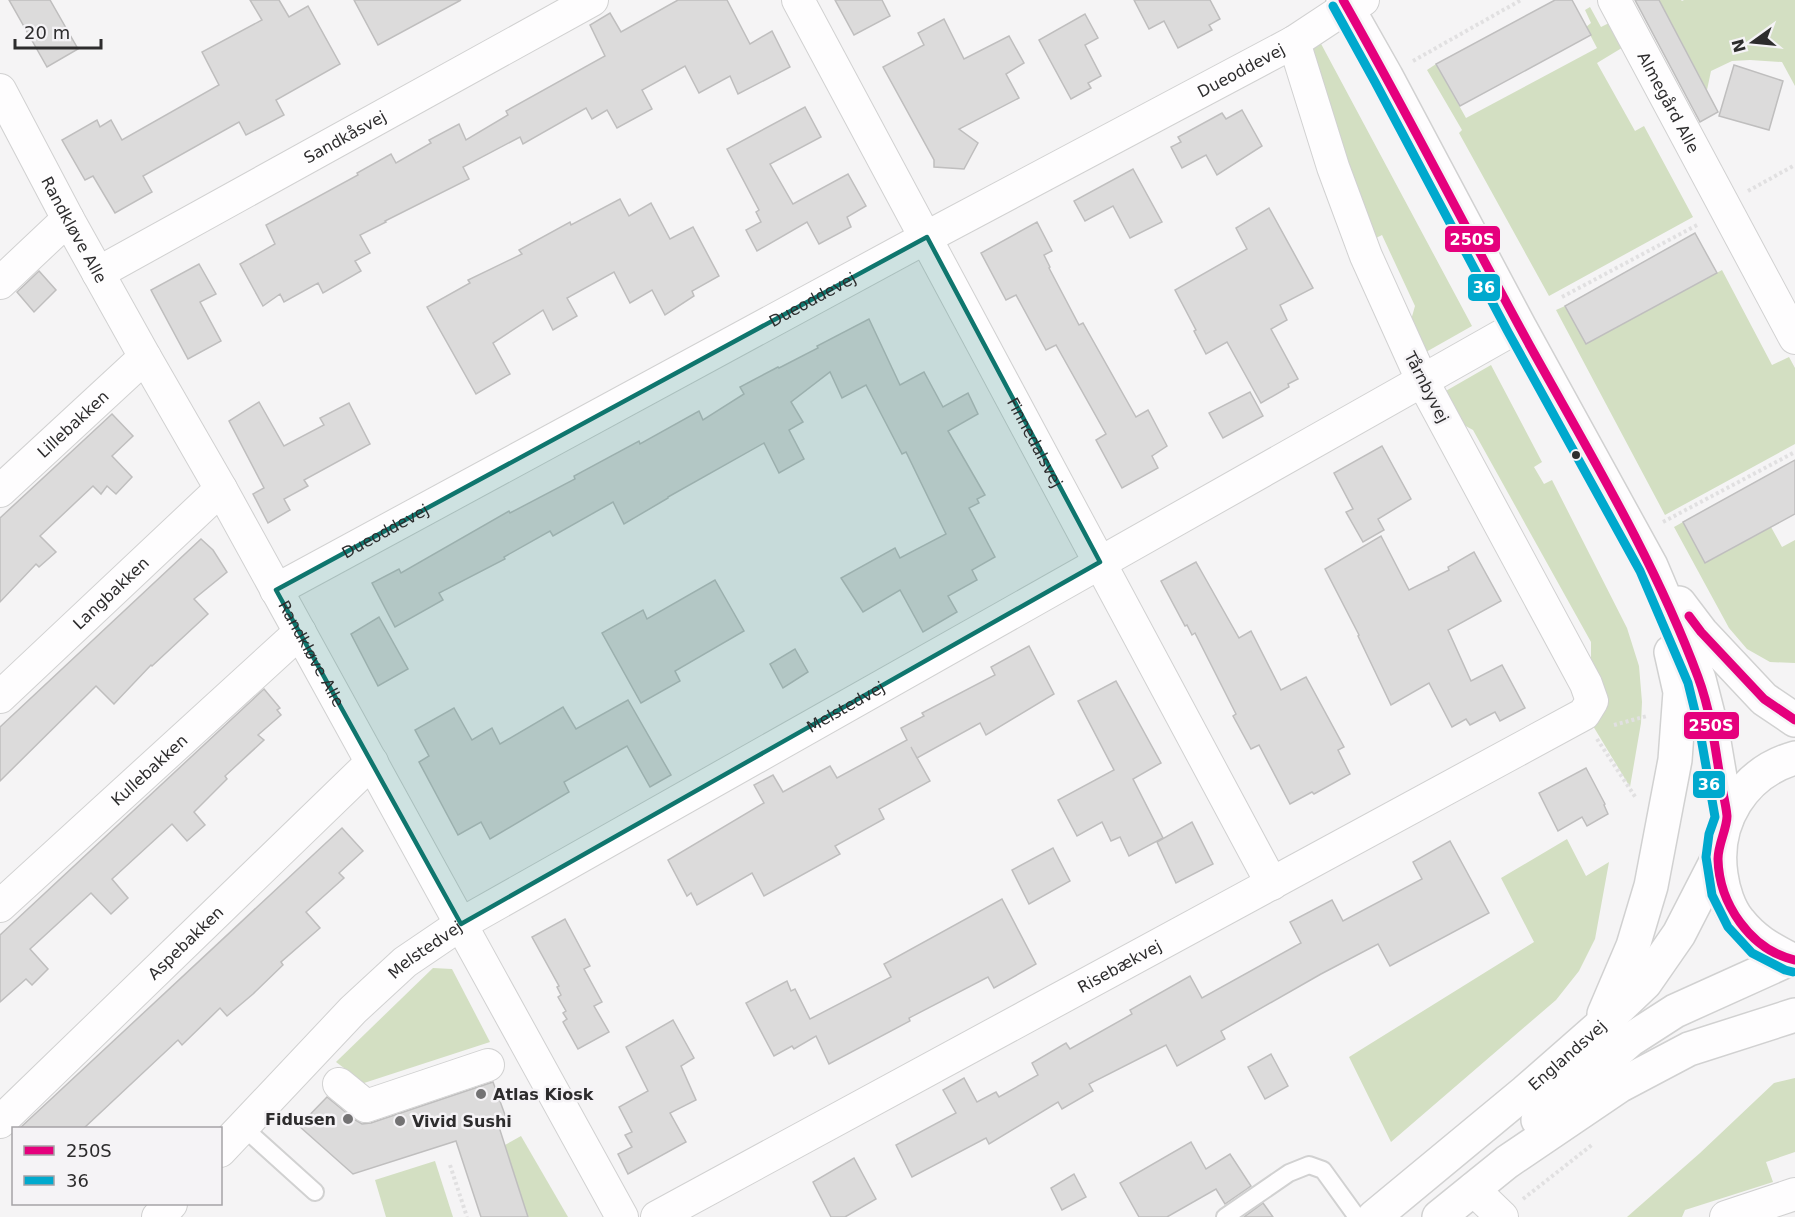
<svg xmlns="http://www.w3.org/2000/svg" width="1795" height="1217" font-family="'DejaVu Sans',sans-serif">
	<rect width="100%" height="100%" fill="#f5f4f5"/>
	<g fill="#d3dfc2">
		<path d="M1659 0H1681L1682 1 1684 0H1795V86L1782 62 1750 60 1732 61 1711 71 1707 90Z"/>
		<path d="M1590 7 1601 27 1617 19 1630 43 1597 63 1635 131 1644 126 1693 217 1549 296 1459 133 1462 130 1427 70 1436 64 1466 118 1597 48 1586 27 1591 23 1585 10Z"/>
		<path d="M1319 40 1472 326 1426 352 1409 327 1415 306 1382 235 1372 240 1309 52Z"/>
		<path d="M1722 270 1772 365 1789 357 1795 368V444L1665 515 1556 310 1565 306 1586 344Z"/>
		<path d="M1491 365 1542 462 1534 467 1544 484 1552 480 1627 628 1639 666 1642 702 1641 723 1630 787 1590 721 1596 679 1591 660V642L1473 430 1462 424 1444 392Z"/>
		<path d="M1683 522 1705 563 1771 527 1782 547 1795 540V663L1770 662 1747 649 1729 628 1674 527Z"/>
		<path d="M1567 839 1586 876 1609 862 1595 939 1579 971 1556 1000 1391 1142 1349 1057 1534 942 1501 878Z"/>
		<path d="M433 968 452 969 490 1042 364 1083 336 1062Z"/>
		<path d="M1795 1078V1152L1766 1162 1773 1182 1685 1210 1682 1217H1627L1700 1153 1774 1083Z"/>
		<path d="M521 1136 568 1217H528L505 1145Z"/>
		<path d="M435 1161 453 1217H386L375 1180Z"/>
	</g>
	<g fill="#dcdbdb" stroke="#bfbebe" stroke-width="1.5">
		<path d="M9 0H50L78 49 47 67Z"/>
		<path d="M250 0H279L289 17 308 6 340 64 276 100 284 115 246 135 239 122 143 176 152 192 115 213 93 176 85 180 62 140 97 120 100 127 111 120 122 140 219 85 202 52 262 20Z"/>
		<path d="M354 0H461L378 45Z"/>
		<path d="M678 0H727L750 44 772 31 790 67 738 94 730 76 699 93 685 66 642 90 652 109 617 128 607 110 592 119 586 108 523 144 520 137 463 167 469 179 385 221 386 222 360 235 370 253 355 261 361 271 323 293 318 283 284 302 280 294 263 306 240 264 275 244 266 225 358 175 357 173 391 154 396 163 431 143 429 140 459 124 466 140 508 115 506 111 605 56 590 25 610 13 621 32Z"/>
		<path d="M835 0H882L890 16 854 35Z"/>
		<path d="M1134 0H1210L1220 19 1209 25 1212 30 1178 48 1164 21 1149 29Z"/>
		<path d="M1555 0H1572L1591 35 1460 106 1436 64Z"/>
		<path d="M1635 0H1659L1718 112 1700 122Z"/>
		<path d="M1085 14 1098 38 1085 45 1101 76 1088 83 1091 88 1071 99 1039 40Z"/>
		<path d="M944 19 964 59 1009 36 1024 63 1006 74 1019 98 959 129 978 143 964 169 934 167V160L883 67 924 45 918 33Z"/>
		<path d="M1734 65 1783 81 1769 130 1719 116Z"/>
		<path d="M805 107 821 137 770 164 793 204 848 174 866 206 847 217 851 227 819 244 807 222 757 251 746 230 761 222 756 212 759 210 727 149Z"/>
		<path d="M1242 110 1262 146 1217 175 1206 155 1182 168 1171 147 1181 142 1178 137 1222 113 1226 119Z"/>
		<path d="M1133 169 1162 222 1130 238 1113 206 1085 221 1074 201Z"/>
		<path d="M620 199 629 216 651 203 670 239 693 227 719 276 692 291 694 296 665 315 652 290 630 303 614 272 567 298 577 316 553 330 543 310 493 343 510 374 476 394 427 307 470 283 468 280 522 254 519 250 570 222 571 225Z"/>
		<path d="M1269 208 1313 288 1280 305 1287 320 1271 329 1298 379 1288 384 1289 387 1261 403 1227 342 1206 354 1194 331 1196 330 1175 290 1247 249 1236 228Z"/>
		<path d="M1037 222 1052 251 1044 255 1050 267 1049 268 1079 325 1083 323 1136 417 1148 410 1167 446 1152 456 1158 468 1122 488 1096 440 1106 434 1056 345 1046 350 1016 295 1006 300 981 253Z"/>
		<path d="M1695 233 1717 273 1586 344 1565 306Z"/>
		<path d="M199 264 216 294 200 302 221 341 188 359 151 290Z"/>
		<path d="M39 271 56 290 34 312 17 292Z"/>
		<path d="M869 319 900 385 924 372 943 407 968 393 978 414 948 431 985 495 977 499 979 503 969 508 995 557 972 570 977 580 948 596 957 612 923 632 900 590 863 612 841 578 895 548 900 558 946 534 906 452 902 454 866 385 842 398 830 372 791 402 803 422 789 430 804 459 779 473 764 443 668 497V498L624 524 613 502 553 536 550 531 504 557 505 559 439 593 443 600 395 627 372 583 399 569 401 573 509 511 510 513 575 479 574 476 639 441 640 444 699 411 703 420 744 394 740 387 778 367 779 368 818 348 817 346Z"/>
		<path d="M1250 392 1263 416 1223 438 1209 413Z"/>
		<path d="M259 402 284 446 324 425 320 418 349 403 370 444 304 480 308 486 284 499 290 510 268 523 253 494 264 488 229 421Z"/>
		<path d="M112 414 133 436 112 456 132 477 116 494 107 486 101 494 93 486 40 536 56 552 39 567 36 564 0 602V518Z"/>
		<path d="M1382 446 1411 499 1378 519 1384 530 1363 542 1346 512 1353 509 1334 473Z"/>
		<path d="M1795 460V514L1705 563 1683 522Z"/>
		<path d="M1381 536 1409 590 1449 570 1448 567 1474 552 1501 601 1448 630 1471 681 1502 665 1525 708 1500 721 1495 712 1470 725 1466 719 1452 727 1429 683 1391 705 1358 636 1359 635 1325 569Z"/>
		<path d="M201 539 213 550 227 572 194 599 208 614 152 666 151 665 114 704 96 686 0 781V727Z"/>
		<path d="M1196 562 1239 638 1251 631 1281 690 1306 677 1344 747 1338 750 1350 774 1314 794 1312 792 1290 804 1259 745 1251 749 1233 716 1236 714 1195 633 1192 635 1187 625 1185 626 1161 581Z"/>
		<path d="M715 580 744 631 675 671 680 681 641 703 602 633 643 610 647 619Z"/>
		<path d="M379 617 408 669 378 686 351 634Z"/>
		<path d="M1029 646 1054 694 986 735 980 723 917 758 911 747 930 781 879 809 884 819 835 846 840 854 764 896 752 873 697 905 691 893 687 896 668 860 764 803 754 785 773 775 783 792 830 766 837 778 907 740 901 728 924 716 922 713 995 675 991 667Z"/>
		<path d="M795 649 808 672 783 688 770 664Z"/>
		<path d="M1116 681 1161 763 1133 779 1163 838 1129 856 1120 837 1111 841 1102 822 1077 836 1058 800 1114 770 1078 701Z"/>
		<path d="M264 689 280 708 277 710 281 715 258 735 264 740 225 776 227 779 194 812 205 825 187 841 172 824 112 879 128 898 111 914 91 893 30 949 48 969 32 985 26 979 0 1002V935Z"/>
		<path d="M628 700 671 775 650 787 627 746 564 782 569 792 490 839 481 822 458 835 419 762 429 756 415 730 454 708 472 740 492 728 500 744 563 707 576 729Z"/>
		<path d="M1586 768 1605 804 1604 805 1608 814 1587 826 1582 817 1558 831 1539 793Z"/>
		<path d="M1192 822 1213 864 1176 883 1157 842Z"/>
		<path d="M342 828 363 851 339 873 344 878 306 912 320 928 281 962 283 965 253 994 227 1016 220 1008 182 1045 178 1040 84 1128H20Z"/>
		<path d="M1450 841 1489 913 1390 966 1378 944 1321 974 1221 1031 1225 1039 1177 1066 1166 1045 1089 1084 1093 1091 1062 1109 1058 1102 989 1144 986 1138 912 1177 896 1145 956 1113 943 1090 964 1078 977 1102 996 1092 999 1097 1038 1075 1032 1063 1066 1043 1070 1049 1132 1014 1130 1010 1190 976 1202 998 1301 943 1290 922 1332 900 1343 921 1422 879 1413 862Z"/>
		<path d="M1053 848 1070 881 1029 904 1012 870Z"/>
		<path d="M1002 899 1036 964 994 988 988 977 909 1018 910 1021 829 1064 816 1036 794 1049 792 1046 774 1056 746 1003 787 981 791 991 795 989 810 1019 891 977 884 964Z"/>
		<path d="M565 919 590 966 584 969 602 1002 594 1006 609 1032 578 1049 563 1022 567 1019 563 1013 566 1011 558 997 561 995 557 987 559 986 532 937Z"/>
		<path d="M673 1020 694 1058 681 1066 696 1100 670 1113 686 1142 628 1174 618 1154 632 1147 625 1135 632 1132 619 1107 648 1091 626 1047Z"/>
		<path d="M1271 1054 1288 1086 1265 1099 1248 1067Z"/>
		<path d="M493 1082 508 1123 499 1127 528 1217H481L456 1141 353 1174 299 1126 327 1097 355 1120 362 1124 371 1123Z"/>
		<path d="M1191 1142 1206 1169 1230 1154 1251 1186 1225 1204 1216 1189 1167 1217H1139L1120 1183Z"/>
		<path d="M854 1158 876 1199 845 1217H831L813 1182Z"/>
		<path d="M1074 1174 1086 1197 1062 1210 1051 1188Z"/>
		<path d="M1263 1203 1273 1217H1244Z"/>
	</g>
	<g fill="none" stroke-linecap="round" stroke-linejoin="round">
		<g stroke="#d1d1d1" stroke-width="20">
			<g id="lane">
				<path d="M243 1127 315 1192"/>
				<path d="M1225 1217 1289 1173 1309 1165 1323 1170 1357 1217"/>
			</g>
		</g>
		<g stroke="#d1d1d1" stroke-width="34">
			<g id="street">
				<path id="s1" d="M798 0 1272 884"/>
				<path id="s2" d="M1614 0 1795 338"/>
				<path id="s3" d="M0 90 68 219 145 357 221 489 622 1217"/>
				<path id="s4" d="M98 273 592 0"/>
				<path d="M0 283 68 219"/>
				<path id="s5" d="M0 491 145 357"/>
				<path id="s6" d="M276 590 927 237 1294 42 1347 7 1363 0"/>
				<path id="s7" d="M0 697 221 489"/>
				<path id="s8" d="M0 906 300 632"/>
				<path d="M339 1084 366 1106 488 1065"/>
				<path id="s9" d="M0 1122 372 762"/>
				<path id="s10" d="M220 1151 353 1010 405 962 461 924 1519 326"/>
				<path d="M1473 1189 1502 1217"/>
				<path d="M158 1217 171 1204"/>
				<path id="s11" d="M657 1217 1584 714 1592 701 1586 684 1422 380 1366 256 1333 167 1294 42"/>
				<path d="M1726 1217 1795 1194"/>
			</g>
		</g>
		<g stroke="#d1d1d1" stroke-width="36">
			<g id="secondary">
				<path d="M1343 0 1386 76 1519 326 1651 566 1699 679 1712 730 1727 818"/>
				<path d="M1679 603 1701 632 1764 699 1795 720"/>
				<path d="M1795 758C1743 773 1713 822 1721 875 1723 890 1729 909 1739 921 1754 940 1769 948 1790 959L1795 960"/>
				<path d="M1604 1014 1633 946 1651 886 1666 807 1675 760 1680 692 1671 652"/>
				<path d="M1538 1120 1630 1040 1675 1011 1790 959"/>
				<path id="s12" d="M1374 1217 1525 1092 1598 1028 1645 983 1679 934 1718 858"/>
				<path d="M1439 1217 1507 1162 1619 1086 1689 1049 1795 1015"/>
			</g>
		</g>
		<g stroke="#e1e0e1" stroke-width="4" stroke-dasharray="3 3" stroke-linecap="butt">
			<path d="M1413 61 1521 0"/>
			<path d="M1748 191 1795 165"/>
			<path d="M1562 297 1699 224"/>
			<path d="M1663 522 1795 452"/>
			<path d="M1614 725 1647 716"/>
			<path d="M1597 739 1636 798"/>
			<path d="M450 1165 467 1217"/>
			<path d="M1523 1199 1593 1144"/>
		</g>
		<use href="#lane" stroke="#fefdfe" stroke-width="16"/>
		<use href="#street" stroke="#fefdfe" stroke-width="32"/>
		<use href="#secondary" stroke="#fefdfe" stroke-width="33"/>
		<g stroke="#f5f3f6" stroke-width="14">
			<g id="bus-1">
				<path d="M1343 0C1408 114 1467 231 1530 346 1590 454 1655 561 1698 677 1710 709 1715 745 1720 778 1722 790 1726 804 1727 816 1727 829 1718 844 1718 859 1719 903 1750 950 1795 960"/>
				<path d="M1689 616 1701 632 1764 699 1795 720"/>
			</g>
		</g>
		<g stroke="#f5f3f6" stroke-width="14">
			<path id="bus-2" d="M1333 6 1375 82 1508 332 1640 571 1688 683 1700 732 1715 817 1709 834 1706 857 1712 895 1728 927 1752 953 1785 970 1793 972"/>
		</g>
		<use href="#bus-1" stroke="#e5007d" stroke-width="9"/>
		<use href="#bus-2" stroke="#00a9ce" stroke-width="9"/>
	</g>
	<path fill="#0f766e" fill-opacity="0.2" stroke="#0f766e" stroke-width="4.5" stroke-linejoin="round" d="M927 237 1100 562 461 924 276 590Z"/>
	<circle fill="#2d2c2d" stroke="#f5f3f6" stroke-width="2" cx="1576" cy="455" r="5"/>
	<g fill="#737273" stroke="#f5f3f6" stroke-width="2">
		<circle cx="481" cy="1094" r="6"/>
		<circle cx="348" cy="1119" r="6"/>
		<circle cx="400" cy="1121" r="6"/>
	</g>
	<g text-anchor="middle" stroke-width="5" stroke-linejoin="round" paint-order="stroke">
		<g font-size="16" fill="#2d2c2d" stroke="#f5f3f6">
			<text dy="6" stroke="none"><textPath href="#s6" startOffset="1096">Dueoddevej</textPath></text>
			<text dy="6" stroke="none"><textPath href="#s2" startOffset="116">Almegård Alle</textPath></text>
			<text dy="6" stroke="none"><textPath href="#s4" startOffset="282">Sandkåsvej</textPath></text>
			<text dy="6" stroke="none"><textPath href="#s3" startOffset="158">Randkløve Alle</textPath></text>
			<text dy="6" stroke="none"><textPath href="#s6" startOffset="610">Dueoddevej</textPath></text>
			<text transform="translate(1427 387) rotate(63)" y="6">Tårnbyvej</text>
			<text dy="6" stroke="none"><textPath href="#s5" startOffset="99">Lillebakken</textPath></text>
			<text dy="6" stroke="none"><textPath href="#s1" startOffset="502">Finnedalsvej</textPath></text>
			<text dy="6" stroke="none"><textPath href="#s6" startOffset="124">Dueoddevej</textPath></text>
			<text dy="6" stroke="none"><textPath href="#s7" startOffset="152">Langbakken</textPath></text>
			<text dy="6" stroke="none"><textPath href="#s3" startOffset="644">Randkløve Alle</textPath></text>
			<text dy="6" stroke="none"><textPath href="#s10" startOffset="774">Melstedvej</textPath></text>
			<text dy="6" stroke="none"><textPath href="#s8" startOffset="202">Kullebakken</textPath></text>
			<text dy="6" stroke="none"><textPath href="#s9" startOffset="258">Aspebakken</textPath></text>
			<text dy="6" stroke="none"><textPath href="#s10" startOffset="288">Melstedvej</textPath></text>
			<text dy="6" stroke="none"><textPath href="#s11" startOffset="526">Risebækvej</textPath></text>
			<text dy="6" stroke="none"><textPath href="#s12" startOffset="252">Englandsvej</textPath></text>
		</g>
		<g font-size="16" font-weight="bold" fill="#2d2c2d" stroke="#f5f3f6" text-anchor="start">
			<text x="493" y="1100">Atlas Kiosk</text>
			<text x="336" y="1125" text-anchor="end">Fidusen</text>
			<text x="412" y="1127">Vivid Sushi</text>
		</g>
	</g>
	<g stroke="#f5f3f6" stroke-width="2">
		<rect x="1444" y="225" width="57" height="28" rx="6" fill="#e5007d"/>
		<rect x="1467" y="273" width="34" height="29" rx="6" fill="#00a9ce"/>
		<rect x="1683" y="711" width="57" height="29" rx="6" fill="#e5007d"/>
		<rect x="1692" y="770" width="34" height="29" rx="6" fill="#00a9ce"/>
	</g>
	<g font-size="16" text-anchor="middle" font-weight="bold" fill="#fff">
		<text x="1472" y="245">250S</text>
		<text x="1484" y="293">36</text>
		<text x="1711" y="731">250S</text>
		<text x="1709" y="790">36</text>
	</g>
	<rect x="12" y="1127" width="210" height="78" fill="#f5f3f6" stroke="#a5a3a6" stroke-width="1.5"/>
	<rect x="24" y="1146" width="30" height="9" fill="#e5007d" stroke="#a5a3a6" stroke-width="1.5"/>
	<text x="66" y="1157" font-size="18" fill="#2d2c2d">250S</text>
	<rect x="24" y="1176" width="30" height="9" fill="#00a9ce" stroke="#a5a3a6" stroke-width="1.5"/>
	<text x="66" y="1187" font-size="18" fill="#2d2c2d">36</text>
	<g transform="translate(1753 42) rotate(255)" stroke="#f5f3f6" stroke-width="4.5" paint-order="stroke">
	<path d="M0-4.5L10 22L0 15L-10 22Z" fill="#2d2c2d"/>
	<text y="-9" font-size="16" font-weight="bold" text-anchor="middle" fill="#2d2c2d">N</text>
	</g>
	<path d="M15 39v9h86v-9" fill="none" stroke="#2d2c2d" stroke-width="3"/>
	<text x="24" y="39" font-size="18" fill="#2d2c2d" stroke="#f5f3f6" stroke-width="4.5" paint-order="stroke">20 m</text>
</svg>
